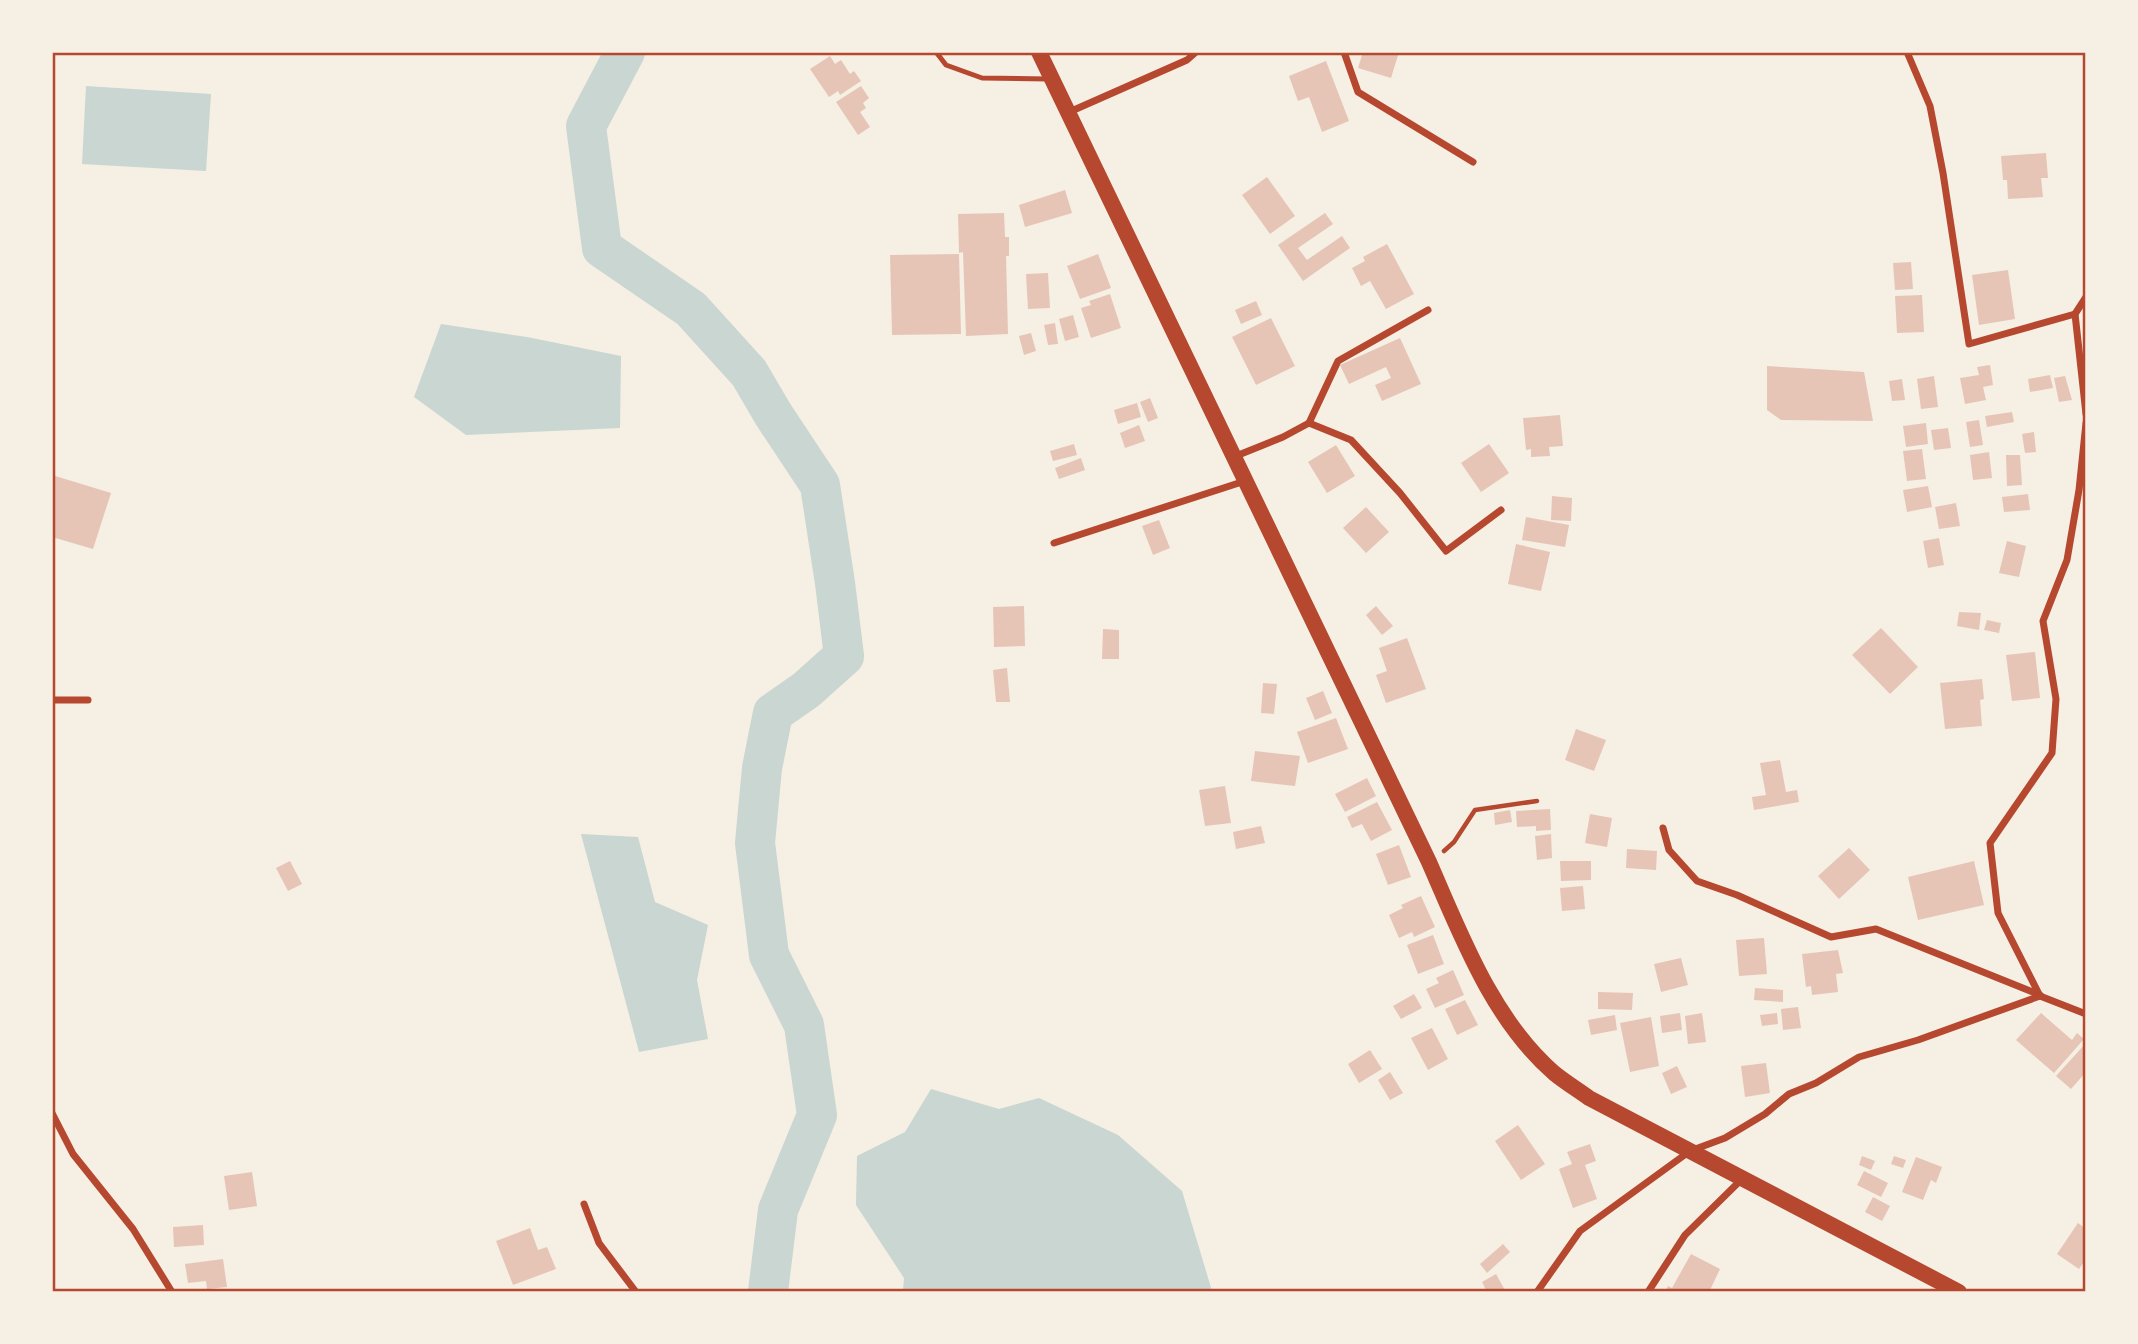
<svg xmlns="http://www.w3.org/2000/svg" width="2138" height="1344" font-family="'DM Sans',sans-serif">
	<rect width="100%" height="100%" fill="#f6efe4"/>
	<g fill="#c9d6d2">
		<path d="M86 86 211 94 206 171 82 164Z"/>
		<path d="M441 324 527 337 621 356 620 428 466 435 414 397Z"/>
		<path d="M581 834 638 837 655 902 708 925 697 980 708 1039 639 1052Z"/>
		<path d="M931 1089 999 1109 1039 1098 1118 1135 1182 1191 1212 1291H903L904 1278 856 1205 857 1156 905 1132Z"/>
	</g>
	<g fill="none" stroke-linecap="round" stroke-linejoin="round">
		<path stroke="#c9d6d2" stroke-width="40" d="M625 52 586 126 602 248 691 309 749 373 773 414 820 485 835 583 844 656 806 690 773 713 762 768 755 843 769 955 804 1025 817 1115 778 1210 768 1292"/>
	</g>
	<g fill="#e6c5b7">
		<path d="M1363 52H1399L1391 78 1358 68Z"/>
		<path d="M830 56 835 64 841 60 850 74 854 71 861 81 840 95 838 91 829 97 810 69Z"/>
		<path d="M1326 61 1349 121 1322 132 1309 97 1298 101 1289 76Z"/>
		<path d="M861 86 869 98 863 103 866 108 860 112 870 127 858 135 836 102Z"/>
		<path d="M2046 153 2048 178H2041L2043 197 2008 199 2007 180H2003L2001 156Z"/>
		<path d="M1267 177 1295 216 1270 234 1242 195Z"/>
		<path d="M1065 190 1072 213 1025 227 1019 205Z"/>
		<path d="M1004 213 1005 237H1009V256H1006L1008 334 966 336 963 252 959 253 958 214Z"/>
		<path d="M1325 213 1333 224 1298 248 1307 260 1342 236 1350 248 1303 281 1278 245Z"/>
		<path d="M1387 244 1414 294 1386 309 1370 281 1361 286 1352 268 1365 261 1363 257Z"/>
		<path d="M959 254 961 334 892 335 890 255Z"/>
		<path d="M1098 254 1111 288 1080 299 1067 266Z"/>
		<path d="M1911 262 1913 289 1895 290 1893 263Z"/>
		<path d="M2008 270 2015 319 1979 325 1972 275Z"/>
		<path d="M1048 273 1050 308 1028 309 1026 274Z"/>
		<path d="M1110 294 1121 328 1091 338 1081 308 1091 305 1089 301Z"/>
		<path d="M1922 295 1924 332 1897 333 1895 296Z"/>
		<path d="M1256 301 1262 315 1241 324 1235 310Z"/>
		<path d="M1073 315 1079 337 1065 341 1059 319Z"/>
		<path d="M1271 318 1295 366 1256 385 1232 337Z"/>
		<path d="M1055 323 1058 344 1048 345 1044 325Z"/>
		<path d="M1031 333 1036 351 1024 355 1019 336Z"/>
		<path d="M1400 338 1421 384 1382 401 1375 385 1391 378 1386 367 1349 384 1340 365Z"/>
		<path d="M1990 365 1993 385 1983 387 1986 400 1965 404 1960 378 1979 375 1977 367Z"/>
		<path d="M1767 366 1864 372 1873 421 1781 420 1767 410Z"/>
		<path d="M2050 375 2053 388 2030 392 2028 379Z"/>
		<path d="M1934 376 1938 407 1921 409 1917 379Z"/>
		<path d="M2065 376 2072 400 2059 402 2054 378Z"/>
		<path d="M1902 379 1905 400 1892 401 1889 381Z"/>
		<path d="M1150 398 1158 418 1148 422 1140 402Z"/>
		<path d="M1137 403 1141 417 1118 424 1114 410Z"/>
		<path d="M2012 412 2014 422 1987 427 1985 416Z"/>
		<path d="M1560 415 1563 446 1549 447 1550 456 1531 457V449L1526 450 1523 418Z"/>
		<path d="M1979 420 1983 445 1970 447 1966 422Z"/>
		<path d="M1926 423 1928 444 1906 447 1903 426Z"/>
		<path d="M1139 425 1145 441 1125 448 1120 433Z"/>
		<path d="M1948 428 1951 448 1934 450 1931 430Z"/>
		<path d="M2034 432 2036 452 2025 453 2022 434Z"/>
		<path d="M1074 444 1077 455 1053 461 1050 451Z"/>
		<path d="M1489 444 1509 473 1481 492 1461 463Z"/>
		<path d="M1336 445 1355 476 1327 493 1308 462Z"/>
		<path d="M1922 449 1926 479 1907 481 1903 451Z"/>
		<path d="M1989 452 1992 478 1973 480 1970 455Z"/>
		<path d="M2006 455H2020L2022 485 2007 486Z"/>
		<path d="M1081 458 1085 470 1059 479 1055 468Z"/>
		<path d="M52 475 111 493 93 549 52 537Z"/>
		<path d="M1928 486 1932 507 1907 512 1903 490Z"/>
		<path d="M2028 494 2030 510 2004 512 2002 497Z"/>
		<path d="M1552 496 1572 498 1571 521 1551 520Z"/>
		<path d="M1956 503 1960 526 1939 529 1935 507Z"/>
		<path d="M1366 507 1389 532 1366 553 1343 528Z"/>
		<path d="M1526 517 1569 525 1565 547 1522 540Z"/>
		<path d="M1159 520 1170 548 1153 555 1142 526Z"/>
		<path d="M1939 538 1944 565 1928 568 1923 541Z"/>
		<path d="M2007 541 2026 546 2019 577 1999 573Z"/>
		<path d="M1516 544 1550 552 1541 591 1508 584Z"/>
		<path d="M1024 606 1025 646 994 647 993 607Z"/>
		<path d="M1376 606 1393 626 1382 635 1366 615Z"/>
		<path d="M1959 612 1981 613 1979 630 1957 626Z"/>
		<path d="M1987 620 2001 623 1999 633 1984 630Z"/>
		<path d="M1881 628 1918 667 1890 694 1852 655Z"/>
		<path d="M1103 629 1119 630V659H1102Z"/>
		<path d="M1407 638 1426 689 1386 703 1376 675 1387 671 1379 648Z"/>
		<path d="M2035 652 2040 698 2012 701 2006 655Z"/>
		<path d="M1007 668 1010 702H996L993 670Z"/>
		<path d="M1982 679 1984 699 1980 700 1982 726 1945 729 1940 683Z"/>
		<path d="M1263 683 1277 684 1274 714 1261 713Z"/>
		<path d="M1323 691 1332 713 1315 720 1306 698Z"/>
		<path d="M1336 718 1348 749 1308 763 1297 732Z"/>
		<path d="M1576 729 1606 740 1594 771 1565 760Z"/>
		<path d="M1255 751 1300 756 1295 786 1251 781Z"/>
		<path d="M1780 760 1786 792 1797 790 1799 802 1754 810 1752 797 1766 795 1760 763Z"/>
		<path d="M1367 778 1376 796 1345 812 1335 794Z"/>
		<path d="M1225 786 1231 823 1205 826 1199 790Z"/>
		<path d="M1377 802 1392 830 1371 841 1362 824 1352 828 1347 817Z"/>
		<path d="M1550 809 1551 830 1536 831V826L1517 827 1516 811Z"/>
		<path d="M1510 810 1512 822 1495 825 1494 813Z"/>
		<path d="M1590 814 1612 818 1607 847 1585 843Z"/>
		<path d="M1261 826 1265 843 1236 849 1233 832Z"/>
		<path d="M1551 834 1552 858 1537 860 1535 836Z"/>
		<path d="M1399 845 1411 877 1388 885 1376 854Z"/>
		<path d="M1849 848 1870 870 1839 899 1818 876Z"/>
		<path d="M1627 849 1657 851 1656 870 1626 868Z"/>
		<path d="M290 861 302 884 288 891 276 868Z"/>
		<path d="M1560 861H1591V880L1561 881Z"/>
		<path d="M1974 861 1984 905 1918 920 1908 877Z"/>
		<path d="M1583 886 1585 909 1562 911 1560 888Z"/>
		<path d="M1421 896 1435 927 1414 937 1412 932 1399 938 1389 915 1403 908 1401 905Z"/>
		<path d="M1433 935 1444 964 1418 974 1407 945Z"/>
		<path d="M1764 938 1767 974 1739 976 1736 940Z"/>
		<path d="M1838 950 1843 973 1836 974 1838 992 1812 995 1811 986 1806 987 1802 954Z"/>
		<path d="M1681 958 1688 985 1661 992 1654 964Z"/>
		<path d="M1453 970 1464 995 1435 1008 1426 989 1439 983 1436 978Z"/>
		<path d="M1755 988 1783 990V1002L1754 1000Z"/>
		<path d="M1598 992 1633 993 1632 1010 1598 1009Z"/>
		<path d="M1414 994 1422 1008 1401 1019 1393 1006Z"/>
		<path d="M1465 1000 1478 1025 1457 1035 1445 1009Z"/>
		<path d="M1798 1007 1801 1028 1783 1030 1781 1009Z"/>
		<path d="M1680 1013 1682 1030 1662 1033 1660 1016Z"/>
		<path d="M1702 1013 1706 1042 1688 1044 1685 1016Z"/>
		<path d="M1777 1013 1778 1024 1762 1026 1760 1015Z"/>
		<path d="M2041 1013 2072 1040 2077 1033 2084 1039 2054 1073 2016 1040Z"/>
		<path d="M1615 1015 1617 1030 1591 1035 1588 1020Z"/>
		<path d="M1651 1017 1659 1066 1630 1072 1620 1023Z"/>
		<path d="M1432 1028 1448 1059 1428 1070 1411 1038Z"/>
		<path d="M2086 1043V1072L2071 1089 2056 1076Z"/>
		<path d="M1370 1050 1382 1069 1359 1083 1348 1064Z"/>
		<path d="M1766 1063 1770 1093 1745 1097 1741 1066Z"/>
		<path d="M1677 1066 1687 1087 1671 1094 1662 1073Z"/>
		<path d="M1390 1072 1403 1093 1390 1100 1378 1080Z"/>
		<path d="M1518 1125 1545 1164 1521 1180 1495 1141Z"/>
		<path d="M1590 1144 1596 1161 1585 1165 1597 1199 1573 1208 1559 1169 1572 1164 1567 1152Z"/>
		<path d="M1862 1156 1875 1161 1871 1170 1859 1165Z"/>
		<path d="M1894 1156 1906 1160 1903 1168 1891 1164Z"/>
		<path d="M1916 1157 1942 1167 1936 1183 1931 1180 1923 1200 1902 1192Z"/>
		<path d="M1864 1171 1888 1183 1881 1197 1857 1185Z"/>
		<path d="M252 1172 257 1206 229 1210 224 1176Z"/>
		<path d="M1873 1197 1890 1206 1882 1221 1865 1212Z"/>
		<path d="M2078 1223 2086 1229V1259L2079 1269 2057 1254Z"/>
		<path d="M203 1225 204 1245 174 1247 173 1227Z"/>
		<path d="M530 1228 538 1250 547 1247 556 1269 513 1285 496 1241Z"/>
		<path d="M1503 1244 1510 1252 1487 1273 1480 1264Z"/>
		<path d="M1691 1254 1720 1269 1709 1292H1665L1668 1286 1672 1288Z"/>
		<path d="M223 1259 227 1287 207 1289 206 1281 188 1283 185 1264Z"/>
		<path d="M1496 1274 1506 1292H1487L1482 1282Z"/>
	</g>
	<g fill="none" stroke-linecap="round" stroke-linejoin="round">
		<path stroke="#b5482f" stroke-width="4.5" d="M1444 851 1454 842 1475 810 1537 801"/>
		<path stroke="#b5482f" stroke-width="5" d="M936 52 946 65 982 78 1048 79"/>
		<g stroke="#b5482f" stroke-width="7">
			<path d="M1344 52 1358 92 1473 162"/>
			<path d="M1907 52 1930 106 1943 173 1969 344 2075 314"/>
			<path d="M1067 113 1187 60 1196 52"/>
			<path d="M2086 297 2075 314 2086 414"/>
			<path d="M1309 423 1338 361 1428 310"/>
			<path d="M2086 423 2079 490 2067 560 2043 621 2056 699 2052 753 1990 843 1998 913 2040 996 2086 1014"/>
			<path d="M1236 456 1283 437 1309 423 1351 440 1400 493 1446 551 1501 510"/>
			<path d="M1054 543 1245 481"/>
			<path d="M52 700H88"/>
			<path d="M1663 828 1669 850 1697 881 1737 895 1831 937 1876 929 2040 995"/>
			<path d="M52 1113 73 1154 133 1229 172 1292"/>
			<path d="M584 1204 599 1243 636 1292"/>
			<path d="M1537 1292 1580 1231 1690 1151 1725 1138 1765 1114 1789 1094 1816 1083 1859 1057 1918 1040 2040 996"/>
			<path d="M1648 1292 1685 1235 1743 1178"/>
		</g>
		<path stroke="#b5482f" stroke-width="16" d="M1039 52 1429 862C1461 935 1492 1019 1554 1073 1565 1082 1578 1090 1589 1098L1959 1292"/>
	</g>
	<rect width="2138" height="1344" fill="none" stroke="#f6efe4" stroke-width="108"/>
	<rect x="54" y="54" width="2030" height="1236" fill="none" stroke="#b5482f" stroke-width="2.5"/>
</svg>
